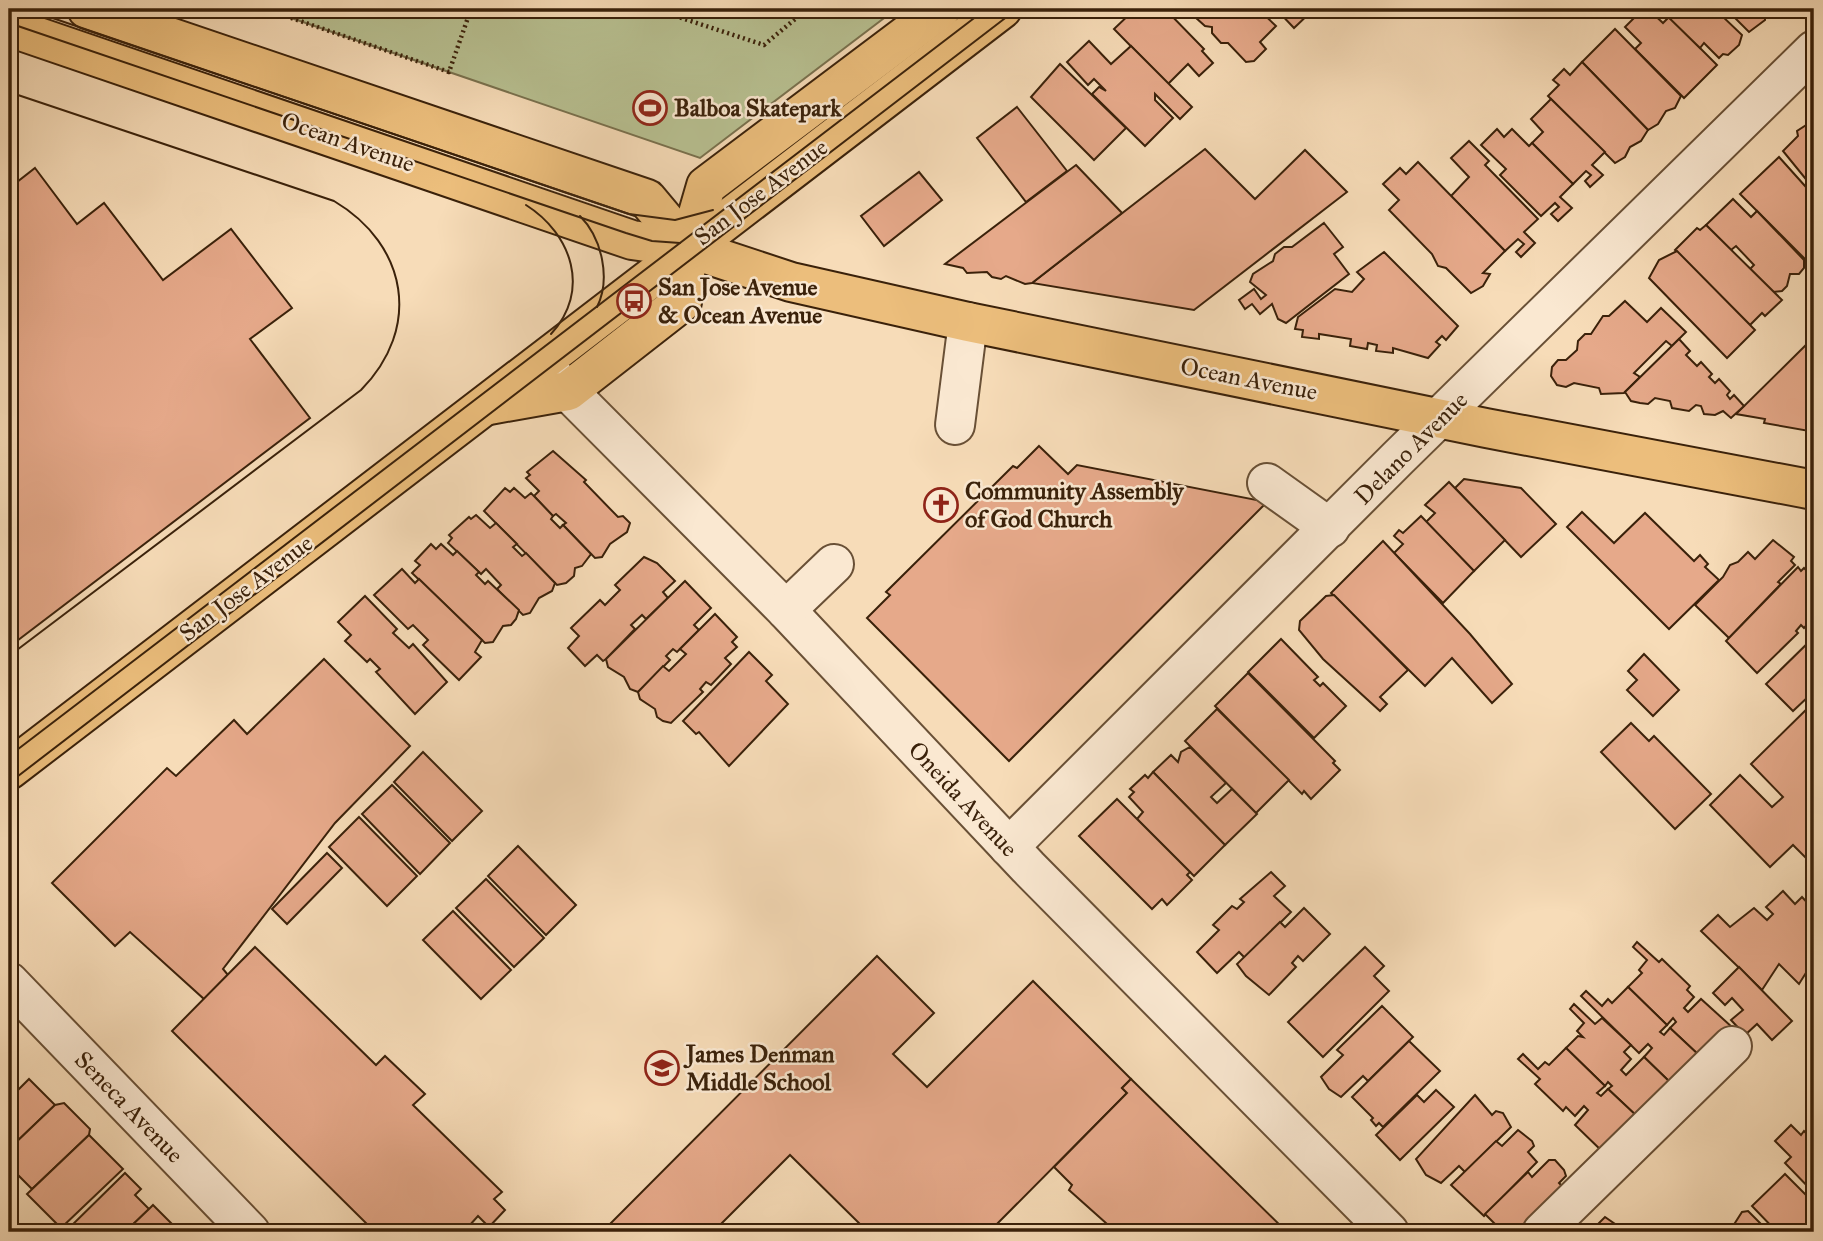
<svg xmlns="http://www.w3.org/2000/svg" width="1823" height="1241" font-family="'IM FELL Great Primer',serif">
	<rect width="100%" height="100%" fill="#f7dcb8"/>
	<filter id="stains"><feTurbulence type="fractalNoise" baseFrequency=".00286" numOctaves="4"/><feColorMatrix values="0 0 0 0 .2 0 0 0 0 .09 0 0 0 0 .02 0 0 0 .5 -.17"/></filter>
	<radialGradient id="worn" r=".72"><stop offset=".6" stop-color="#630" stop-opacity="0"/><stop offset="1" stop-color="#630" stop-opacity=".3"/></radialGradient>
	<path fill="#b8c192" stroke="#79714e" stroke-width="2" d="M265 9H896L700 158Z"/>
	<g fill="#e6a98a" stroke="#3a210a" stroke-width="2">
		<path d="M1135 9H1165L1204 49 1202 51 1213 63 1199 76 1188 64 1168 84 1114 29Z"/>
		<path d="M1195 9H1258L1276 26 1260 42 1266 49 1254 61 1246 62 1228 43H1221L1212 33V27L1205 26 1195 17Z"/>
		<path d="M1276 9H1314L1294 28Z"/>
		<path d="M1643 9H1648L1663 23 1669 17 1717 65 1684 98 1635 49 1641 43 1625 27Z"/>
		<path d="M1660 9H1726L1721 15 1742 35 1739 45 1728 55 1723 54 1719 58 1704 43 1700 48Z"/>
		<path d="M1726 9H1776L1765 13V20L1749 32Z"/>
		<path d="M1615 29 1681 96 1675 108 1666 111 1658 124 1648 130 1582 62Z"/>
		<path d="M1089 41 1111 64 1131 46 1192 107 1180 119 1155 94V100L1173 118 1145 146 1092 94 1099 87 1106 91 1094 79 1088 85 1067 62Z"/>
		<path d="M1582 62 1648 130 1641 141 1630 147 1625 157 1615 163 1548 96 1559 85 1553 80 1564 69 1570 75Z"/>
		<path d="M1060 64 1126 128 1094 160 1031 97Z"/>
		<path d="M1551 99 1605 152 1592 165 1603 175 1590 187 1585 181 1591 175 1586 171 1573 184 1532 143 1543 132 1531 119Z"/>
		<path d="M1017 107 1067 171 1026 202 977 138Z"/>
		<path d="M1814 120V183H1809L1783 151 1798 136 1797 131Z"/>
		<path d="M1497 129 1504 137 1512 129 1529 146 1532 143 1573 184 1560 197 1572 208 1558 221 1551 214 1559 207 1555 203 1541 216 1500 175 1506 169 1481 145Z"/>
		<path d="M1469 141 1489 161 1485 165 1538 219 1524 232 1535 243 1521 257 1516 252 1524 244 1518 239 1505 251 1451 196 1469 177 1451 158Z"/>
		<path d="M1205 149 1255 199 1305 150 1347 192 1194 310 1032 283Z"/>
		<path d="M1779 157 1814 196V251L1806 260 1740 194Z"/>
		<path d="M1418 162 1505 251 1483 273 1490 274 1483 286 1471 293 1446 268 1438 266 1432 254 1389 210 1399 200 1383 184 1400 168 1406 174Z"/>
		<path d="M1076 165 1122 213 1032 283 1025 284 1006 276 1001 279 992 277 987 272 967 273 963 268 945 264Z"/>
		<path d="M35 168 77 224 104 203 163 280 231 229 292 308 250 339 310 418 9 647V171L17 182Z"/>
		<path d="M919 172 942 200 884 246 861 216Z"/>
		<path d="M1733 199 1751 217 1757 211 1804 260V268L1799 274H1790L1787 286 1782 291 1773 292 1750 269 1754 265 1736 246 1731 250 1706 225Z"/>
		<path d="M1324 223 1343 247 1334 254 1349 274 1286 323 1278 319 1272 304 1260 314 1252 304 1245 309 1239 300 1254 289 1261 299 1266 295 1250 282 1253 274 1273 261 1275 254 1284 247H1292Z"/>
		<path d="M1706 225 1782 300 1765 316 1762 313 1750 325 1675 250 1697 228 1700 230Z"/>
		<path d="M1677 251 1755 330 1727 358 1649 278 1659 260Z"/>
		<path d="M1384 252 1458 326 1446 340 1442 336 1436 342 1440 345 1428 358 1393 348V353L1376 351 1377 345 1368 343 1367 349 1350 346 1351 339 1319 334V339L1302 337 1303 330 1295 329 1298 317 1335 289 1352 292 1364 279 1357 272Z"/>
		<path d="M1625 301 1647 322 1661 308 1686 332 1672 346 1666 341 1634 373 1640 377 1624 393 1601 394 1599 388 1574 383 1566 387 1557 385 1551 376 1552 367 1558 360H1566L1577 350 1578 341 1585 334H1591L1603 316H1609Z"/>
		<path d="M1814 337V425L1809 431 1764 423 1765 419 1736 414Z"/>
		<path d="M1679 339 1690 351 1686 355 1697 366 1701 362 1712 374 1709 377 1715 383 1719 379 1730 391 1727 395 1730 399 1734 395 1744 406 1731 418 1723 411 1715 415 1704 414 1701 406 1696 405 1689 411 1672 408 1670 401 1655 398 1648 404 1640 403 1631 401 1625 392Z"/>
		<path d="M1039 446 1068 474 1077 465 1267 502 1009 761 867 618 890 595 886 592 1013 466 1017 468Z"/>
		<path d="M553 451 586 480 584 482 618 517 623 516 630 523 627 532 610 544 602 557 595 558 563 525 566 523 556 514 553 516 534 496 539 491 526 478 530 475 527 472Z"/>
		<path d="M1464 479 1521 488 1556 524 1521 557 1455 488Z"/>
		<path d="M1449 482 1505 540 1474 571 1426 522 1435 513 1425 505Z"/>
		<path d="M505 488 510 492 514 488 525 498 531 493 553 516 551 519 560 528 563 525 591 554 582 566 575 568 574 576 566 583 557 585 484 511Z"/>
		<path d="M1582 512 1614 543 1645 513 1694 561 1700 555 1708 564 1705 567 1719 580 1669 629 1567 527Z"/>
		<path d="M476 515 490 528 496 523 517 544 513 547 522 556 526 553 555 583 552 591 539 598 530 613 523 615 497 589 501 585 486 569 481 574 448 543 452 538 449 535 469 517 471 519Z"/>
		<path d="M1421 516 1474 571 1443 603 1394 553 1403 544 1394 536 1399 530 1403 533Z"/>
		<path d="M1773 540 1794 557 1791 561 1795 565 1778 582 1781 584 1729 638 1695 605 1723 577 1730 565 1738 562 1748 552 1755 559Z"/>
		<path d="M1383 541 1470 634 1512 684 1492 703 1452 658 1425 686 1331 593Z"/>
		<path d="M431 544 436 549 441 544 453 555 457 551 479 572 476 575 485 584 488 581 519 610 516 619 511 625 503 626 493 642 485 643 412 573 420 565 415 561Z"/>
		<path d="M644 557 657 563 675 581 663 592 668 598 646 619 642 615 631 625 635 629 606 659 603 661 597 655 585 666 568 648 579 636 571 628 600 600 605 605 620 590 615 585Z"/>
		<path d="M1798 567 1801 571 1804 568 1814 578V617L1804 628 1801 625 1796 631 1798 633 1757 673 1726 641Z"/>
		<path d="M402 569 415 583 419 579 482 640 475 652 481 657 459 680 423 645 428 640 413 625 408 629 374 595Z"/>
		<path d="M685 581 711 608 694 625 699 630 677 652 673 649 666 656 670 660 638 692 630 689 624 677 608 667 606 659Z"/>
		<path d="M1334 595 1408 670 1380 697 1387 704 1380 711 1323 659 1299 630 1300 621 1326 596Z"/>
		<path d="M365 596 397 629 393 633 409 648 413 644 447 682 415 714 376 672 380 669 370 659 367 662 345 641 351 635 338 622Z"/>
		<path d="M715 614 737 637 732 642 737 647 725 658 731 664 711 685 706 682 700 689 703 692 671 723 663 721 657 717 655 709 640 699 638 692 663 666 669 671 686 654 680 649Z"/>
		<path d="M1814 637V698L1810 695 1793 711 1766 684Z"/>
		<path d="M1281 639 1318 677 1314 680 1320 686 1323 683 1346 706 1314 738 1248 672Z"/>
		<path d="M749 652 772 675 766 681 788 704 729 766 699 732 696 734 683 721Z"/>
		<path d="M1644 654 1679 690 1653 716 1627 690 1637 680 1628 671Z"/>
		<path d="M324 659 410 746 335 823 223 969 228 975 204 999 130 932 115 946 52 883 167 768 176 776 234 720 247 734Z"/>
		<path d="M1248 673 1335 761 1333 763 1340 770 1311 799 1304 791 1302 794 1215 706Z"/>
		<path d="M1814 702V860L1809 854 1806 858 1793 845 1770 867 1710 805 1740 775 1772 807 1783 797 1751 764Z"/>
		<path d="M1217 709 1289 780 1256 813 1185 741Z"/>
		<path d="M1631 723 1649 741 1654 736 1711 794 1675 829 1601 752Z"/>
		<path d="M1190 747 1226 783 1211 797 1217 803 1232 789 1257 814 1225 845 1153 772 1171 755 1178 762 1181 752Z"/>
		<path d="M423 752 482 811 452 841 394 782Z"/>
		<path d="M1153 772 1225 845 1194 876 1137 819 1143 812 1129 797 1134 792 1130 789 1145 775 1148 778Z"/>
		<path d="M392 785 450 843 420 874 362 814Z"/>
		<path d="M1117 799 1190 872 1187 875 1192 880 1167 905 1162 899 1152 909 1079 836Z"/>
		<path d="M359 817 417 876 387 906 329 847Z"/>
		<path d="M518 846 576 905 546 935 488 876Z"/>
		<path d="M327 853 342 868 287 924 272 909Z"/>
		<path d="M1271 872 1285 886 1274 896 1291 912 1245 958 1239 952 1217 973 1197 952 1219 930 1213 925 1232 906 1237 909 1244 902 1240 899Z"/>
		<path d="M486 879 544 938 514 967 456 908Z"/>
		<path d="M1783 891 1795 904 1802 897 1814 910V960L1799 984 1779 964 1762 990 1701 931 1718 915 1730 927 1754 908 1767 920 1773 914 1766 907Z"/>
		<path d="M1304 908 1330 934 1303 961 1298 956 1292 963 1296 967 1269 995 1246 976 1237 964 1280 922 1285 927Z"/>
		<path d="M453 911 511 970 481 999 423 940Z"/>
		<path d="M1637 942 1659 962 1662 959 1690 986 1687 990 1694 997 1684 1008 1688 1012 1701 999 1733 1028 1701 1057 1670 1028 1676 1022 1673 1018 1667 1025 1628 987 1642 973 1639 970 1647 960 1633 947Z"/>
		<path d="M255 947 376 1065 385 1056 425 1094 413 1105 502 1192 494 1199 505 1210 489 1227 478 1216 469 1226 476 1232H375L172 1031Z"/>
		<path d="M1365 947 1384 966 1374 976 1389 991 1323 1057 1288 1022Z"/>
		<path d="M877 956 934 1013 893 1054 927 1087 1033 981 1131 1079 1122 1088 1127 1093 989 1232H868L790 1155 713 1232H602Z"/>
		<path d="M1739 967 1792 1021 1772 1040 1757 1024 1745 1035 1731 1020 1743 1010 1732 998 1725 1005 1713 993Z"/>
		<path d="M1628 987 1667 1025 1660 1032 1664 1035 1670 1028 1701 1057 1674 1086 1644 1057 1652 1048 1648 1044 1639 1053 1581 996 1586 991 1602 1006 1608 999 1612 1003Z"/>
		<path d="M1574 1004 1595 1024 1602 1018 1631 1045 1624 1052 1631 1059 1621 1070 1626 1075 1644 1057 1674 1086 1642 1121 1608 1089 1612 1086 1608 1082 1605 1086 1566 1048 1578 1036 1583 1037 1577 1031 1584 1023 1570 1009Z"/>
		<path d="M1382 1006 1413 1037 1368 1081 1363 1076 1341 1097 1329 1089 1321 1077 1343 1055 1337 1050Z"/>
		<path d="M1409 1041 1440 1071 1383 1127 1379 1123 1376 1126 1371 1120 1373 1118 1352 1097Z"/>
		<path d="M1566 1048 1605 1086 1597 1093 1601 1096 1608 1089 1640 1119 1606 1155 1575 1125 1588 1110 1584 1106 1575 1116 1566 1107 1563 1111 1535 1084 1540 1079 1518 1059 1523 1054 1538 1069 1545 1062 1549 1065Z"/>
		<path d="M29 1079 55 1105 9 1149V1099Z"/>
		<path d="M1131 1079 1287 1232H1116L1069 1190 1072 1185 1054 1167 1127 1093 1122 1088Z"/>
		<path d="M1436 1090 1454 1107 1400 1160 1376 1135 1417 1095 1424 1102Z"/>
		<path d="M1475 1095 1492 1115 1496 1111 1503 1113 1511 1127 1465 1172 1459 1166 1441 1183 1426 1175 1416 1159Z"/>
		<path d="M64 1103 90 1129 89 1135 32 1189 9 1166V1149L55 1105Z"/>
		<path d="M1791 1125 1801 1135 1804 1131 1811 1138 1814 1134V1193L1785 1163 1791 1157 1775 1141Z"/>
		<path d="M1518 1130 1532 1141 1534 1146 1528 1152 1537 1162 1484 1216 1451 1185 1496 1141 1502 1146Z"/>
		<path d="M89 1135 123 1169 61 1228 27 1194Z"/>
		<path d="M1549 1160H1555L1564 1170 1566 1176 1559 1183 1568 1192 1527 1232H1495L1499 1228 1485 1214 1528 1172 1532 1177Z"/>
		<path d="M125 1173 141 1189 135 1195 149 1209 125 1232H65Z"/>
		<path d="M1785 1174 1811 1200 1807 1204 1811 1209 1814 1205V1232H1777L1752 1206Z"/>
		<path d="M153 1205 180 1232H125L149 1209Z"/>
		<path d="M1748 1211 1769 1232H1721L1733 1226 1742 1212Z"/>
		<path d="M1605 1217 1615 1224 1620 1232H1590Z"/>
	</g>
	<g fill="none" stroke-linecap="round" stroke-linejoin="round">
		<g stroke="#695036" stroke-width="42">
			<g id="minor">
				<path d="M544 367 786 610 1028 867 1389 1232"/>
				<path d="M955 425 968 322"/>
				<path d="M1267 483 1330 528"/>
				<path d="M786 610 834 564"/>
				<path d="M1009 847 1398 458 1814 50"/>
				<path d="M9 982 250 1232"/>
				<path d="M1542 1232 1732 1046"/>
			</g>
		</g>
		<g stroke="#3a210a" stroke-width="42">
			<g id="major">
				<path d="M87 9 647 199 688 248"/>
				<path d="M9 27 632 240 688 248 791 282 968 322 1486 428 1814 490"/>
				<path d="M489 405 568 391 682 302 688 248 706 186 941 9"/>
				<path d="M9 770 1002 9"/>
			</g>
		</g>
		<g stroke="#3a210a" stroke-width="4.5" stroke-dasharray="2 3.5" stroke-linecap="butt">
			<path d="M265 9 449 72 471 9"/>
			<path d="M654 9 764 45 807 9"/>
		</g>
		<use href="#minor" stroke="#fae8d1" stroke-width="38"/>
		<use href="#major" stroke="#ecbe7c" stroke-width="38"/>
		<g stroke="#3a210a" stroke-width="2">
			<path d="M26 9 629 214 675 220 713 210"/>
			<path d="M9 23 626 233 652 241 680 243"/>
			<path d="M9 92 334 201C408 245 422 328 361 390L9 656"/>
			<path d="M526 205C572 234 591 291 551 334"/>
			<path d="M580 216C602 238 611 279 597 307"/>
			<path d="M9 756 986 9"/>
			<path d="M9 783 1017 9"/>
		</g>
	</g>
	<defs>
		<g id="stadium-ring" transform="scale(1.75)"><circle r="9.5" fill="#fae8d1" stroke="#8f2418" stroke-width="1.5"/><path d="M0-5a6.5 5 0 1 0 0 10a6.5 5 0 1 0 0-10ZM-3.5-1.8h7v3.6h-7Z" fill="#8f2418"/></g>
		<g id="bus-ring" transform="scale(1.75)"><circle r="9.5" fill="#fae8d1" stroke="#8f2418" stroke-width="1.5"/><path d="M-5-6H5V4H4V6H2V4H-2V6H-4V4H-5ZM-3.5-4V0h7V-4ZM-3.5 1.2v1.5H-2V1.2ZM2 1.2v1.5H3.5V1.2Z" fill="#8f2418"/></g>
		<g id="church-ring" transform="scale(1.75)"><circle r="9.5" fill="#fae8d1" stroke="#8f2418" stroke-width="1.5"/><path d="M-1.2-6h2.4v3.5h3.3v2.4h-3.3V6h-2.4V-.1h-3.3v-2.4h3.3Z" fill="#8f2418"/></g>
		<g id="school-ring" transform="scale(1.75)"><circle r="9.5" fill="#fae8d1" stroke="#8f2418" stroke-width="1.5"/><path d="M0-5L7-2L0 1L-7-2ZM-4 1L0 2.5L4 1V4Q0 6-4 4Z" fill="#8f2418"/></g>
	</defs>
	<g fill-rule="evenodd">
		<use href="#stadium-ring" x="650" y="108"/>
		<use href="#bus-ring" x="634" y="301"/>
		<use href="#church-ring" x="941" y="505"/>
		<use href="#school-ring" x="662" y="1068"/>
	</g>
	<g text-anchor="middle" stroke-width="5" stroke-linejoin="round" paint-order="stroke">
		<g font-size="24" font-weight="bold" fill="#3a210a" stroke="#fae8d1" text-anchor="start">
			<text x="674" y="116">Balboa Skatepark</text>
			<text x="658" y="295">San Jose Avenue<tspan x="658" dy="28">&amp; Ocean Avenue</tspan></text>
			<text x="965" y="499">Community Assembly<tspan x="965" dy="28">of God Church</tspan></text>
			<text x="686" y="1062">James Denman<tspan x="686" dy="28">Middle School</tspan></text>
		</g>
		<g font-size="24" fill="#3a210a" stroke="#fae8d1">
			<text transform="translate(348 142) rotate(19)" y="8">Ocean Avenue</text>
			<text transform="translate(761 192) rotate(-37)" y="8">San Jose Avenue</text>
			<text transform="translate(1249 379) rotate(11)" y="8">Ocean Avenue</text>
			<text transform="translate(1411 448) rotate(-45)" y="8">Delano Avenue</text>
			<text transform="translate(246 588) rotate(-37)" y="8">San Jose Avenue</text>
			<text transform="translate(963 799) rotate(47)" y="8">Oneida Avenue</text>
			<text transform="translate(129 1107) rotate(46)" y="8">Seneca Avenue</text>
		</g>
	</g>
	<rect width="1823" height="1241" fill="none" stroke="#f7dcb8" stroke-width="35"/>
	<rect x="10" y="10" width="1802" height="1220" fill="none" stroke="#3a210a" stroke-width="3.5"/>
	<rect x="18" y="18" width="1788" height="1206" fill="none" stroke="#3a210a" stroke-width="2"/>
	<rect width="100%" height="100%" filter="url(#stains)"/>
	<rect width="100%" height="100%" fill="url(#worn)"/>
</svg>
